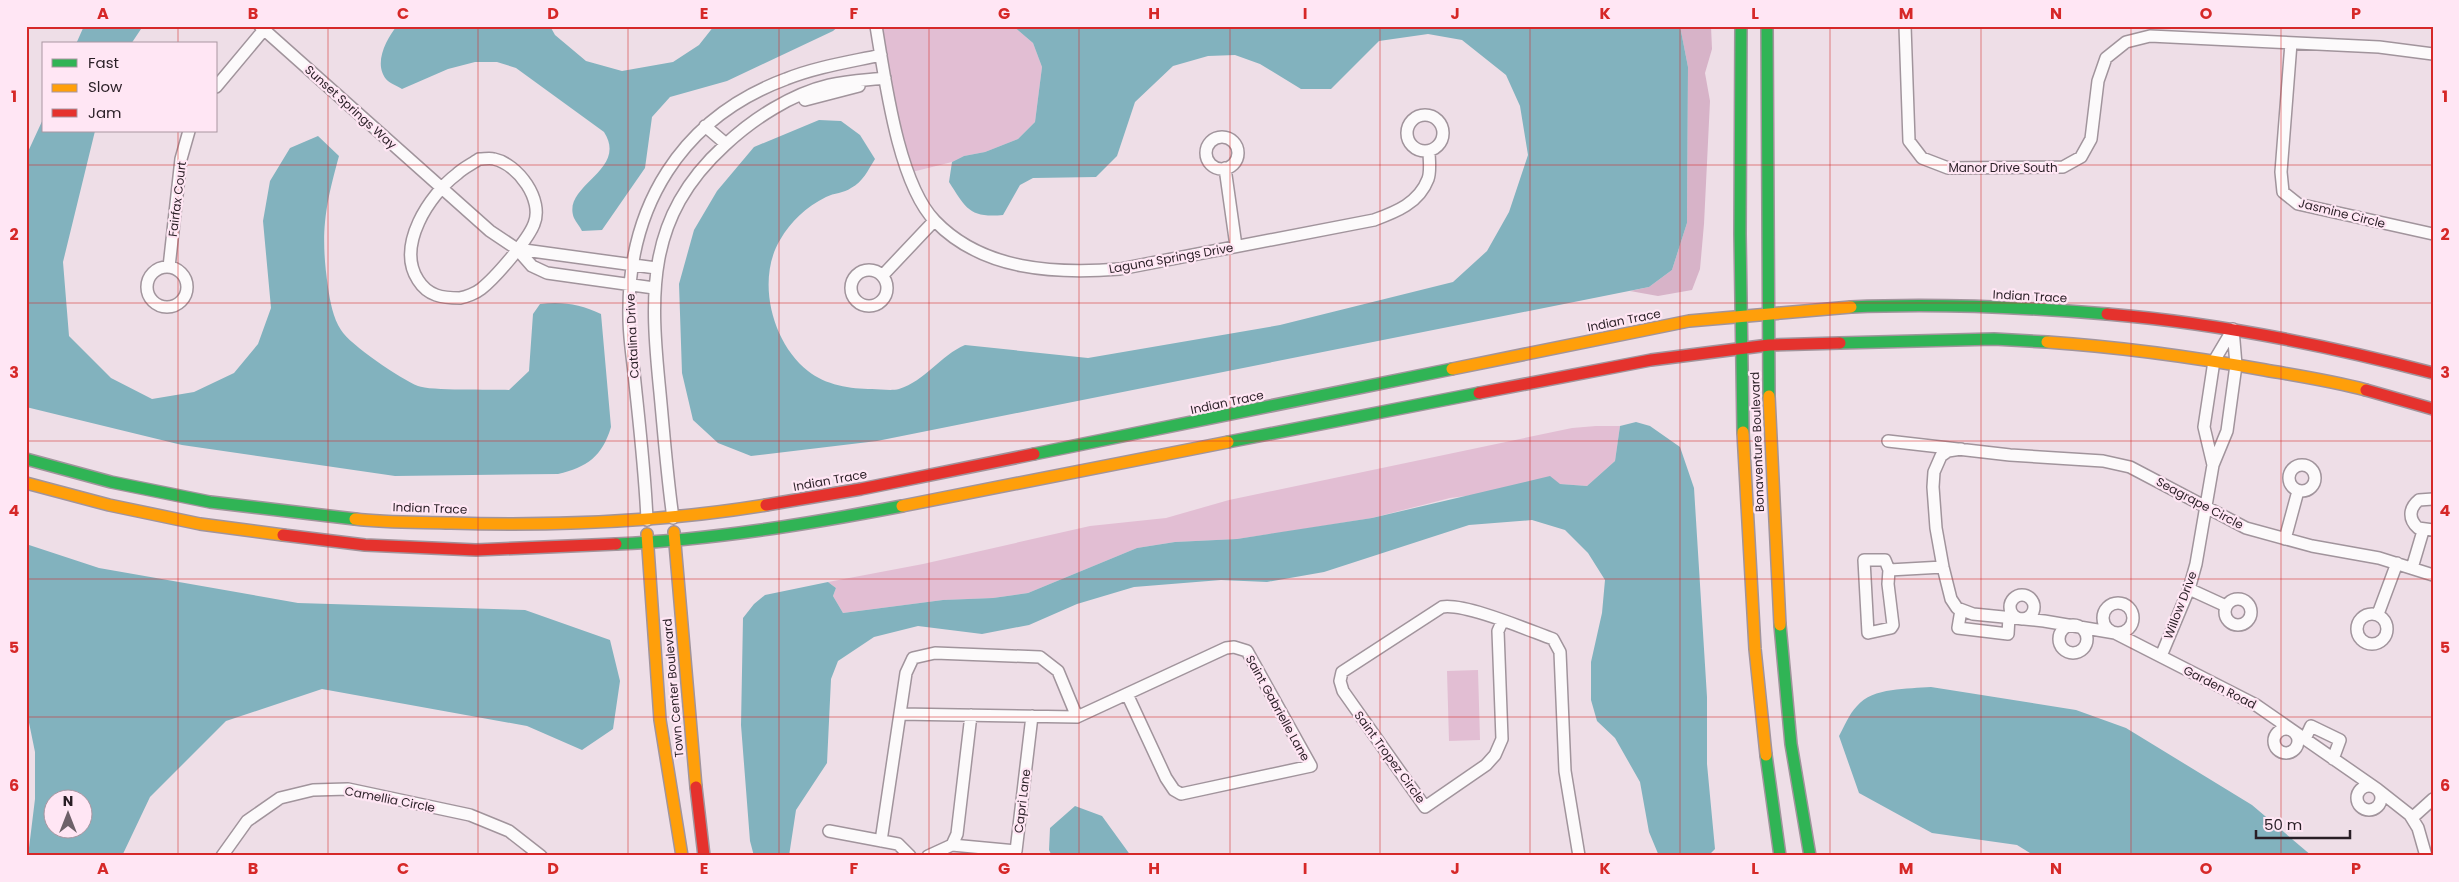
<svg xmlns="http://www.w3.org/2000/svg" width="2459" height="882" font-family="Poppins,sans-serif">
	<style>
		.green { fill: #e2bed3 }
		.forest { fill: #d7b3c8 }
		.water { fill: #82b2be; fill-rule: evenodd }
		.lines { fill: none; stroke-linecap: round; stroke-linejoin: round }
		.street-casing { stroke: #a1949c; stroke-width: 14 }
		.fast-casing { stroke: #a1949c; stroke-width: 14 }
		.slow-casing { stroke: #a1949c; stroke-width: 14 }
		.jam-casing { stroke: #a1949c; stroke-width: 14 }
		.street { stroke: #fcfafb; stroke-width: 11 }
		.fast { stroke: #30b455; stroke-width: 11 }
		.slow { stroke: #ff9f0a; stroke-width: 11 }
		.jam { stroke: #e5322d; stroke-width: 11 }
		.grid { fill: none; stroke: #d62828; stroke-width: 1; stroke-opacity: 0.55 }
		.labels { text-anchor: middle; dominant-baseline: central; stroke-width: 4.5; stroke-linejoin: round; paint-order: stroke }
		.street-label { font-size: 12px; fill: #291e25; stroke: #ffe6f4 }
		.neatline { fill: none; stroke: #d62828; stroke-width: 2 }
		.grid-label { font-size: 16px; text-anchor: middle; font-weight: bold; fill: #d62828 }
	</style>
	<rect width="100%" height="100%" fill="#eedee7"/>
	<!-- green -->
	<path class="green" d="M876,26h137l20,17 9,24 -7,55 -17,17 -33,13 -21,4 -12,6 -44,11z
		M1596,426h24l-5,35 -28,25 -27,-2 -110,14 -78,20 -74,12 -61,9 -62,3 -38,6 -109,45 -35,5 -50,2 -100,13 -10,-17 3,-8 -8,-6 95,-18 167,-38 76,-8 63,-18 343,-72z
		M1478,670l2,70 -31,1 -2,-70z"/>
	<!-- forest -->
	<path class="forest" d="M1680,26h31l1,23 -7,24 5,28 -6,123 -4,45 -8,21 -34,6 -28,-5 19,-4 23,-17 15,-47 1,-156z"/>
	<!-- water -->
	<path class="water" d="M84,26h59l-12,18h-55z
		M397,26h153l5,9 31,26 36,10 51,-9 26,-17 15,-19h125l-6,5 -106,50 -57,16 -18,20 -7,51 -43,62 -20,1c-2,-4 -6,-9 -8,-13 -13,-33 55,-47 30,-86l-88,-64 -19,-6h-22l-27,7 -46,20c-4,-3 -11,-5 -14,-8 -16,-15 -2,-42 9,-55z
		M1013,26h667l8,41 -1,156 -15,47 -23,17 -772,154 -126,15 -33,-13 -25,-23 -11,-47 -3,-89 15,-54 23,-39 37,-44 65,-27 22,1 19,14 15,24c-7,11 -12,23 -24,29 -7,5 -17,5 -25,9 -20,10 -35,24 -46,43 -24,40 -8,103 28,131 17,14 43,18 64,18 8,0 19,2 27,0 26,-8 42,-34 66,-44l123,13 192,-33 173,-43 34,-31 22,-39 19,-57 -8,-49 -14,-31 -44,-35 -34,-6 -49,7 -48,48h-30l-41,-25 -25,-9 -27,1 -35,10 -38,36 -18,54 -21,21 -63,1 -13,7 -17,30c-34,3 -37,-7 -54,-33l3,-20 12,-6 21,-4 33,-13 17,-17 7,-55 -9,-24z
		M44,117v14h51l-32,131 6,74 42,42 41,21 42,-7 40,-19 24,-29 13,-36 -8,-87 7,-40 20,-33 28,-12 21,20c-14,51 -19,77 -11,131 2,14 5,31 13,43 9,15 60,49 77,56 12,5 73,3 91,4l20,-19 4,-57 7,-10c21,-3 41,0 61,10l10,113c-9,30 -24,40 -53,47l-163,2 -213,-31 -156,-38v-251z
		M1636,422l14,4 30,21 14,41 13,209v67l8,85 -7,7h-49l-10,-24 -9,-50 -25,-44 -18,-17 -6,-21v-38l11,-49 3,-33 -17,-27 -23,-23 -33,-10 -63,5 -145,47 -57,10 -46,-2 -87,7 -57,17 -48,21 -47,9 -64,-8 -44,11 -36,24 -7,18 -4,84 -31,47 -7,46h-35l-4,-15 -9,-116 2,-107 11,-14 11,-9 63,-13 8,6 -3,8 10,17 100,-13 50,-2 35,-5 109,-45 38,-6 62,-3 135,-21 178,-42 10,8 27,2 28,-25 5,-35z
		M26,544l73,24 199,35 227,7 85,30 10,41 -7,48 -31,21 -55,-24 -205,-37 -96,32 -76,76 -28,59h-94l7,-57v-47l-9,-44zM52,800h30v30h-30z
		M1931,687l145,23 50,18 126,77 60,51h-277l-18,-11 -85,-12 -73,-40 -20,-57c5,-9 10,-22 18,-30 16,-19 51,-17 74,-19z
		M1075,806l27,10 29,40h-79l-3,-6 1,-22z"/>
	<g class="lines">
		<defs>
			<path id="street" d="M260,26l230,205 27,18
				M876,26c9,53 22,157 59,195 48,50 121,53 185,48l254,-49c22,-8 45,-17 54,-41 3,-8 1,-20 1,-28
				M1905,26l4,115 13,17 26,10 115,-1 18,-10 10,-18 7,-58 8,-23 20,-16 24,-6 229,11 54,7
				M2291,43l-10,129 2,20 15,12 135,30
				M216,87l51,-61
				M805,100l54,-14
				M1407 133a18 18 0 1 1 36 0a18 18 0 1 1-36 0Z
				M705,126l21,18
				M1206 153a16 16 0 1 1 32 0a16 16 0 1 1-32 0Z
				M479,159c5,0 11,-1 15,0 24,5 50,41 40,65 -6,16 -39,54 -53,65 -5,4 -15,8 -21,9 -18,0 -32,-2 -42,-18 -22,-34 11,-85 39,-106 6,-6 15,-10 22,-15z
				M1225,168l11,78
				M147 287a20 20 0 1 1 40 0a20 20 0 1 1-40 0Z
				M169,267l12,-108 8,-28
				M851 288a18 18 0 1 1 36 0a18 18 0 1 1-36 0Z
				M883,275l51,-54
				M654,288l-107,-15 -15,-7 -15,-17 139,19
				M1888,441l122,14 93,6 27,6 116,61 66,18 67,12 54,17
				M1961,449l-13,2 -7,5 -7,16 -1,15 3,41 7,39 8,32 6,9 16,6 71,7 71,12 141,72 121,84 33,26 8,13 8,28
				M2289 478a13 13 0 1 1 26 0a13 13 0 1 1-26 0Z
				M2433,499l-14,1c-10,8 -11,19 -1,28l15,2
				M673,518c-6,-42 -9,-83 -13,-125 -10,-99 -15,-175 65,-248 28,-26 66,-51 104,-60 18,-4 38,-5 56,-7
				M647,520c-2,-49 -8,-98 -13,-147 -2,-18 -5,-37 -5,-56 -2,-110 52,-199 157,-238 30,-12 63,-17 95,-24
				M2285,539l13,-48
				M2412,568l11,-37
				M1889,570l-4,-10h-21l4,73 23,-5 2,-3 -5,-41 1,-14 54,-3
				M2189,589l37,17
				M2010 607a12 12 0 1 1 24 0a12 12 0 1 1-24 0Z
				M2225 612a13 13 0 1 1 26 0a13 13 0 1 1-26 0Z
				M2103 618a15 15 0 1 1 30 0a15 15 0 1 1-30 0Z
				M1961,610l-3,18 50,6 1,-17
				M2357 629a15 15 0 1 1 30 0a15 15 0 1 1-30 0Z
				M2378,614l19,-51
				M1502,622l-4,9 4,108 -7,16 -9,10 -61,42 -82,-116 -3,-10 2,-9 100,-65c23,-4 86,23 111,32l7,13 5,119 14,85
				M2059 639a14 14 0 1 1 28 0a14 14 0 1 1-28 0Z
				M2161,656l28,-67 7,-25 17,-99 14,-34 9,-66 -3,-36 -19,32 -10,66 9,38
				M900,714l177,3 149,-69 8,-1 13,4 64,115 -130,28 -7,-4 -8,-12 -39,-84
				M2274 741a12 12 0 1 1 24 0a12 12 0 1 1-24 0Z
				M2305,739l6,-13 29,14 -7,19
				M2357 798a12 12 0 1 1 24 0a12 12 0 1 1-24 0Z
				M2412,818l21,-19
				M829,831l69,13 12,12
				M881,841l25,-168 7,-15 22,-5 105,4 18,14 19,46
				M952,845l64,6 16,-135
				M222,856l25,-35 33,-23 33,-8 35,-1 122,26 39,16 32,25
				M928,856l24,-11 5,-11 14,-119"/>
			<path id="fast" d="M1741,26l-1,208 3,198
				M1767,26l2,370
				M1851,307c85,-4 171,0 256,7
				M1840,343l154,-4 53,3
				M1228,442l251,-49
				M1034,454l418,-85
				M26,459l85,23 99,20 145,17
				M616,544c96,-4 192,-20 286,-38
				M1780,625l11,119 19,112
				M1766,755l14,101"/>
			<path id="slow" d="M2047,342c73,5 146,15 218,28 34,6 68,11 101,20
				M1452,369l237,-48 162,-14
				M1769,396l11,229
				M1743,432l12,217 11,106
				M26,483l83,22 91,19 83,11
				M902,506l326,-64
				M355,519c32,4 64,3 96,4 105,3 211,-1 315,-18
				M674,532l22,255
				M647,534l13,186 22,136"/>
			<path id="jam" d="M2107,314c110,9 219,31 326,59
				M2366,390l67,19
				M1479,393l172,-33 118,-15 71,-2
				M766,505l95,-16 173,-35
				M283,535l82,10 111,5 140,-6
				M696,787l8,69"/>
		</defs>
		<!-- street casing -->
		<use href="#street" class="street-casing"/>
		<!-- fast casing -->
		<use href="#fast" class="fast-casing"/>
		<!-- slow casing -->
		<use href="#slow" class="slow-casing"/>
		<!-- jam casing -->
		<use href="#jam" class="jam-casing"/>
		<!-- street -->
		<use href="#street" class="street"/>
		<!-- fast -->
		<use href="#fast" class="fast"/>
		<!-- slow -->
		<use href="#slow" class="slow"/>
		<!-- jam -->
		<use href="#jam" class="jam"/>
	</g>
	<!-- grid -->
	<path class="grid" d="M178,26v18M328,26v830M478,26v830M628,26v830M779,26v830M929,26v830M1079,26v830M1230,26v830M1380,26v830M1530,26v830M1680,26v830M1830,26v830M1981,26v830M2131,26v830M2281,26v830M178,131v725M26,165h2407M26,303h2407M26,441h2407M26,579h2407M26,717h2407"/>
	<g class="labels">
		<!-- street labels -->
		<g class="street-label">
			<text transform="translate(351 107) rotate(42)">Sunset Springs Way</text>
			<text x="2003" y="167">Manor Drive South</text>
			<text transform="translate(177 199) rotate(-83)">Fairfax Court</text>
			<text transform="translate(2342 213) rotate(14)">Jasmine Circle</text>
			<text transform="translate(1171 258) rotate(-10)">Laguna Springs Drive</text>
			<text transform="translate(2030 296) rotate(3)">Indian Trace</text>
			<text transform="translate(1624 320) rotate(-11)">Indian Trace</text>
			<text transform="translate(632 336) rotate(-93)">Catalina Drive</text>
			<text transform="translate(1227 402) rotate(-12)">Indian Trace</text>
			<text transform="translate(1757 442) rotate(-92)">Bonaventure Boulevard</text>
			<text transform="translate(830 480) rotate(-10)">Indian Trace</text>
			<text transform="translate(2200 503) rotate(28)">Seagrape Circle</text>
			<text transform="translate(430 508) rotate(2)">Indian Trace</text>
			<text transform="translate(2180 605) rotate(-69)">Willow Drive</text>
			<text transform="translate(2220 687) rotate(27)">Garden Road</text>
			<text transform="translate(673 688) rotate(-95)">Town Center Boulevard</text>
			<text transform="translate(1278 708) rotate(61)">Saint Gabrielle Lane</text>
			<text transform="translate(1390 757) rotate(54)">Saint Tropez Circle</text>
			<text transform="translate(390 799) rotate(11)">Camellia Circle</text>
			<text transform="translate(1022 801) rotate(-83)">Capri Lane</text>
		</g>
	</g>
	<!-- border -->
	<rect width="2459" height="882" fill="none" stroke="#ffe6f4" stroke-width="55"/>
	<!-- legend -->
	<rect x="42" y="42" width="175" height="90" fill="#ffe6f4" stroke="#a996a1"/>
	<rect x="52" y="59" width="25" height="8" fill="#30b455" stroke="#a996a1"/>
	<text x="88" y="68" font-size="15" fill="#291e25">Fast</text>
	<rect x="52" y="84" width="25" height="8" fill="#ff9f0a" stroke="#a996a1"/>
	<text x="88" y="92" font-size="15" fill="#291e25">Slow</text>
	<rect x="52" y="109" width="25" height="8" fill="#e5322d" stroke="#a996a1"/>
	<text x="88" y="118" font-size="15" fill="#291e25">Jam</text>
	<!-- north arrow -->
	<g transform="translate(68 814)"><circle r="24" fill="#ffe6f4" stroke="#a996a1"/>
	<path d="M0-4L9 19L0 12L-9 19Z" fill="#6e6169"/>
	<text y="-8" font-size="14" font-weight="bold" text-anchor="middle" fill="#291e25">N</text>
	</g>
	<!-- scale -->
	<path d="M2256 830v8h94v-8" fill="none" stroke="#291e25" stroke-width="2.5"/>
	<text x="2264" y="830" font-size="15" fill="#291e25" stroke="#ffe6f4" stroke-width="4" paint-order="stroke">50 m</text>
	<rect x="28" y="28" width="2404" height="826" class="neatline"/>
	<g class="grid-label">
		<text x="103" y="19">A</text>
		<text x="253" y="19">B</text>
		<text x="403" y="19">C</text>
		<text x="553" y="19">D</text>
		<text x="704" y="19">E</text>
		<text x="854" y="19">F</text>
		<text x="1004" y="19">G</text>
		<text x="1154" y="19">H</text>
		<text x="1305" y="19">I</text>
		<text x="1455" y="19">J</text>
		<text x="1605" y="19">K</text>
		<text x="1755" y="19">L</text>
		<text x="1906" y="19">M</text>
		<text x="2056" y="19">N</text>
		<text x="2206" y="19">O</text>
		<text x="2356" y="19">P</text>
		<text x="14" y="102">1</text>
		<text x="2445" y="102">1</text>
		<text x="14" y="240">2</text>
		<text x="2445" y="240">2</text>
		<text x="14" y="378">3</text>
		<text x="2445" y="378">3</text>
		<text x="14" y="516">4</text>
		<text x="2445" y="516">4</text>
		<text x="14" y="653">5</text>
		<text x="2445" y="653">5</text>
		<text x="14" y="791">6</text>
		<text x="2445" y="791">6</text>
		<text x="103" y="874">A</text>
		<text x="253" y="874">B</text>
		<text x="403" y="874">C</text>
		<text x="553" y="874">D</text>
		<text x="704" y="874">E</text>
		<text x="854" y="874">F</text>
		<text x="1004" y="874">G</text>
		<text x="1154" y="874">H</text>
		<text x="1305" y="874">I</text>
		<text x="1455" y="874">J</text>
		<text x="1605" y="874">K</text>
		<text x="1755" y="874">L</text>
		<text x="1906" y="874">M</text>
		<text x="2056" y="874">N</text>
		<text x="2206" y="874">O</text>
		<text x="2356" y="874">P</text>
	</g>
</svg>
